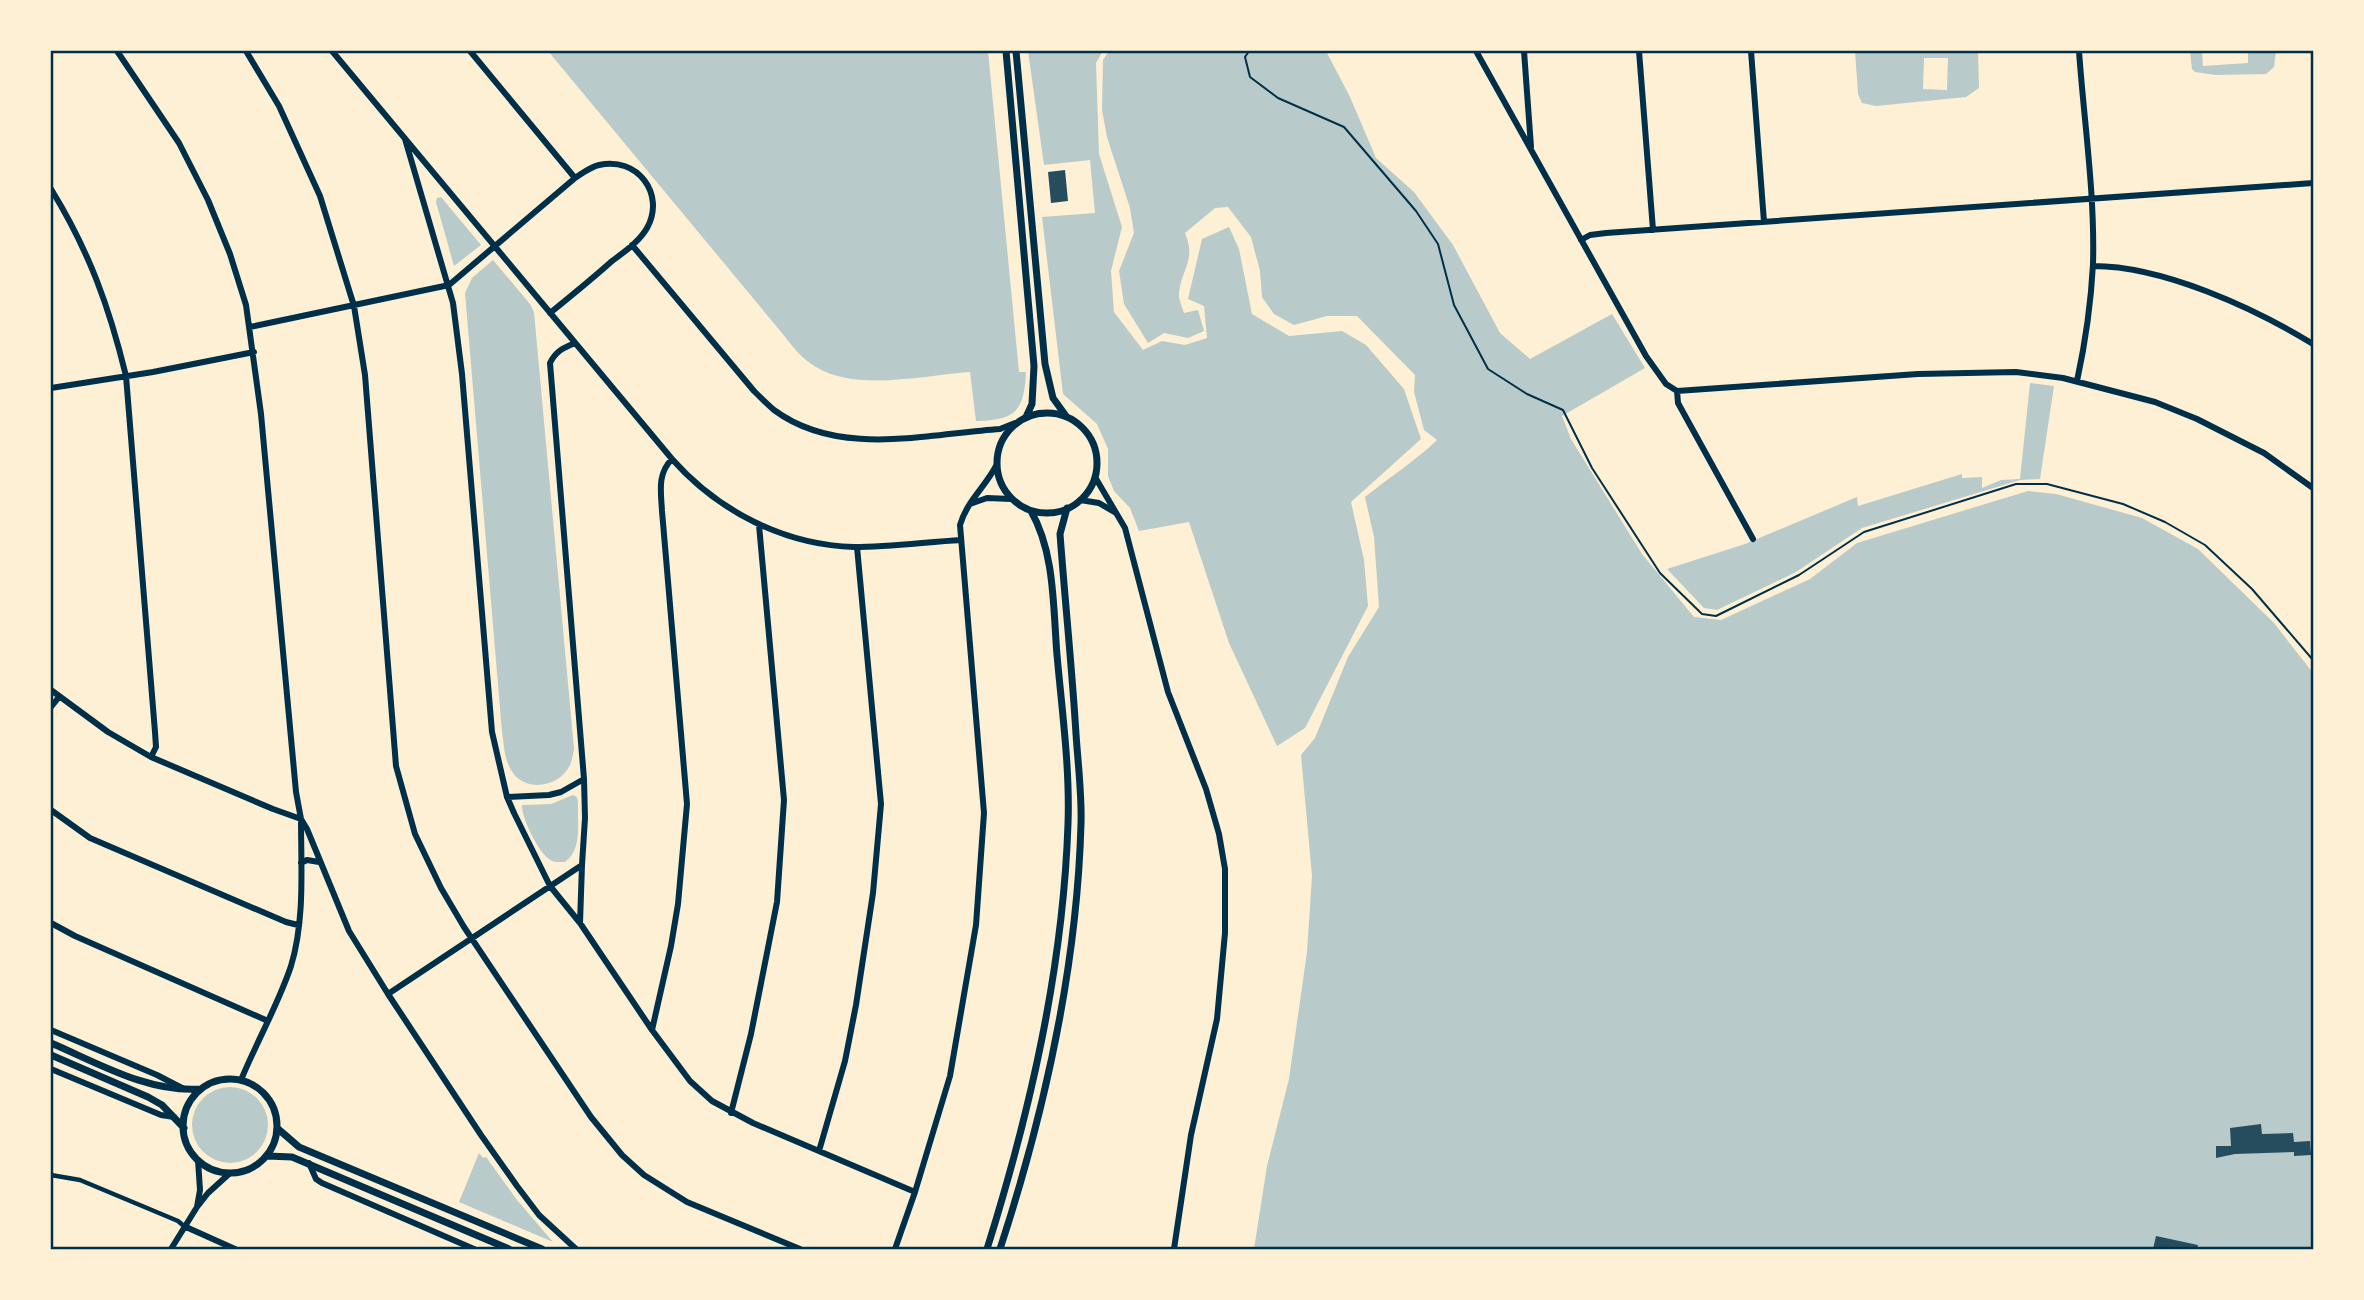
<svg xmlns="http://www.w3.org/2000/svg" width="2364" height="1300" font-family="'DejaVu Sans',sans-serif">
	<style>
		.green { fill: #b9caca; fill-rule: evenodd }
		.building { fill: #264d5e }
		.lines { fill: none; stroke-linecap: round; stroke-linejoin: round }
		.path { stroke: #003049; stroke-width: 2 }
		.pedestrian { stroke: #003049; stroke-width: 4.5 }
		.minor { stroke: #003049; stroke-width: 6 }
		.tertiary { stroke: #003049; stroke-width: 7 }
		.neatline { fill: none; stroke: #003049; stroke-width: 2.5 }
	</style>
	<rect width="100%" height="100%" fill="#fdf0d5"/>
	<!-- green -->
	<path class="green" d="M548,51h440l31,321h7c-2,39 -10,48 -50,49l-6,-49c-45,3 -113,20 -154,-5 -14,-8 -24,-21 -34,-34z
		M1028,51h75l-7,12 3,91 23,73 -11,44 3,41 29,38 19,-9 23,4 22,-7 -3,-32 -16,-7 14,-60 27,-12 10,22 13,65 37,22 53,-5 24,14 38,44 17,50 -70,63 13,58 4,46 -63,122 -28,18 -48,-103 -40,-121 -50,9 -9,-23 -16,-17 -6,-15v-27l-11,-25 -34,-30 -21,-177 53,-4 -5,-53 -46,5z
		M1109,51h217l24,46 26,61 38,34 39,53 47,88 30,26 82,-45 33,54 -83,48 9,23 71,115 52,63 27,3 89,-41 47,-36 171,-52 28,3 86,24 56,31 76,74 39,50v576h-1059l13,-83 22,-87 18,-127 5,-76 -11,-121 14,-17 33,-81 31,-50 -5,-70 -9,-40c25,-20 50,-36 72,-57l-13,-10 -10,-38 1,-17 -58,-59h-30l-33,9 -20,-11 -12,-17 -2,-26 -9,-34 -23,-30 -13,1 -30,25c11,27 -2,33 -6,59 -1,6 3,15 5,21l14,-3 6,21 -16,7 -24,-5 -16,10 -24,-39 -5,-33 15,-38 -4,-25 -23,-71 -5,-27 1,-50z
		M1855,51h123l1,37 -13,9 -90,9 -14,-3 -4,-9zM1924,58h24l-1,32 -24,-1z
		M2190,51h12l1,15 45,-3v-12h28l-2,16 -8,7 -51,1 -20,-3 -3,-3z
		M441,197l40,48 -27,21 -18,-64 1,-4z
		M493,260l37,44 4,8 40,437c-1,5 -2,12 -4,16 -11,23 -46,28 -59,5 -7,-12 -7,-26 -9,-38l-37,-439 7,-15z
		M2030,383l24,3 -14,93 -20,1 -158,48 -66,44 -79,38 -13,-2 -37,-39 78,-25 112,-47 1,9 104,-32v4l20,-1v11l19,-8 19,-1z
		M573,795l4,2 1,5c-1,20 5,47 -13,60 -6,0 -11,1 -16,-3 -10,-6 -28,-42 -27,-54l29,-1z
		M192 1125a38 38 0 1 1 76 0a38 38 0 1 1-76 0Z
		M479,1153l4,5 3,-1 31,43 36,42 -94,-40z"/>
	<!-- building -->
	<path class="building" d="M1065,170l3,31 -17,2 -3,-31z
		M2261,1124l1,10 31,-1 1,9 16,-1 1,14 -17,1v-4l-59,2 -19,4v-12h15l-1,-18z
		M2156,1236l42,9 -1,4h-44z"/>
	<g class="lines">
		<!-- path -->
		<path class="path" d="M1249,51l-4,6 5,20 28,21 66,29 72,84 22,33 16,61 34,64 39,25 36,16 29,58 68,105 42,41 14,2 83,-41 65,-43 152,-48h31l76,20 42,18 40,23 47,44 61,71"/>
		<!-- pedestrian -->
		<path class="pedestrian" d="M51,1175l29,5 98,41 7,6"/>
		<!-- minor -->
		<path class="minor" d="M117,51l62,92 29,57 22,54 16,51 15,109 35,378 5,27 6,10 42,102 39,63 93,141 36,51 22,29 37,34
			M246,51l33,55 41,90 34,110 11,69 31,391 19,68 26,54 23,39 127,190 31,38 22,20 43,27 113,47
			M332,51l340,408c46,52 112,86 182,88 36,0 72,-5 107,-7
			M470,51l105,127
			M1476,51l170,305 20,28 11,7
			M1524,51l7,96
			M1639,51l14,179
			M1751,51l13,171
			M405,139l48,164 9,71 30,358 15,65 7,16 36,73 30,37 72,107 38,51 22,20 41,22 162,69
			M51,189c38,62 58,117 75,187l29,356 1,15 -5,10
			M1581,240l9,-5 16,-2 707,-50
			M632,245l122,146c6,6 13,13 20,19 65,48 152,24 226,19l15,-6
			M2093,266c70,0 161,42 220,78
			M250,327l199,-42 126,-107c8,-5 15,-11 24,-13 38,-9 67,29 48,63 -8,14 -23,24 -35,33 -20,18 -41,35 -62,52
			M2077,381c8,-37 14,-78 16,-117 2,-71 -9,-142 -14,-213
			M51,388l102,-16 101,-20
			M1677,391l241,-17 98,-2 47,6 92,24 42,17 67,34 49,35
			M1677,391l1,12 75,136
			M1095,477l30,51 43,164 38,97 13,45 6,35v64l-8,86 -26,116 -17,114
			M1080,500l19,3 17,10
			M970,504l17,-6 24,1
			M51,690l57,42 43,25 122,52 28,10
			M51,707l8,-10
			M507,797l42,-2 12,-3 23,-13
			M51,810l39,28 196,84 12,3
			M301,863l6,-3 12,2
			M51,923l24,13 193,85
			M580,923l2,-58
			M388,994l194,-129 3,-47 -1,-39 -34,-416c6,-12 13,-15 25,-20
			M51,1030l106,45 27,14
			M652,1030l19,-84 7,-42 9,-100 -25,-293c-1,-19 -5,-37 10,-52
			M51,1069l110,46 13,2
			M241,1080c16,-39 37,-75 50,-114 14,-46 10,-98 10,-146
			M731,1113l20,-79 26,-132 7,-102 -25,-275
			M819,1151l26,-90 11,-56 17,-112 8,-89 -24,-257
			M198,1160l2,30 -3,17 11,-14 21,-19
			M309,1163l7,16 6,4 152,66
			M186,1227l49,22
			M171,1249l26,-42
			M895,1249l20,-57 35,-116 26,-151 8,-112 -24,-288c7,-24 25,-38 36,-59"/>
		<!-- tertiary -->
		<path class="tertiary" d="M1006,51l28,315 -2,38 -6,13
			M1016,51l29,313 8,34 13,18
			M997 463a50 50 0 1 1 100 0a50 50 0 1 1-100 0Z
			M51,1043c47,20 97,50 150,46
			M51,1055l97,42 14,8 22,23
			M183 1126a47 47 0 1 1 94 0a47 47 0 1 1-94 0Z
			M277,1128l22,19 243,102
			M267,1156l25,1 217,92
			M987,1249c43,-137 76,-280 81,-425 2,-56 -6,-113 -11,-169 -4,-48 -2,-102 -26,-144
			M1000,1249c44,-135 77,-282 81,-425 1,-29 -3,-60 -5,-90 -4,-66 -11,-133 -16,-200l7,-26"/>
	</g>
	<!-- border -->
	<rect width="2364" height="1300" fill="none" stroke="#fdf0d5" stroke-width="105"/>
	<rect x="52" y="52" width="2260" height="1196" class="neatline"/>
</svg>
